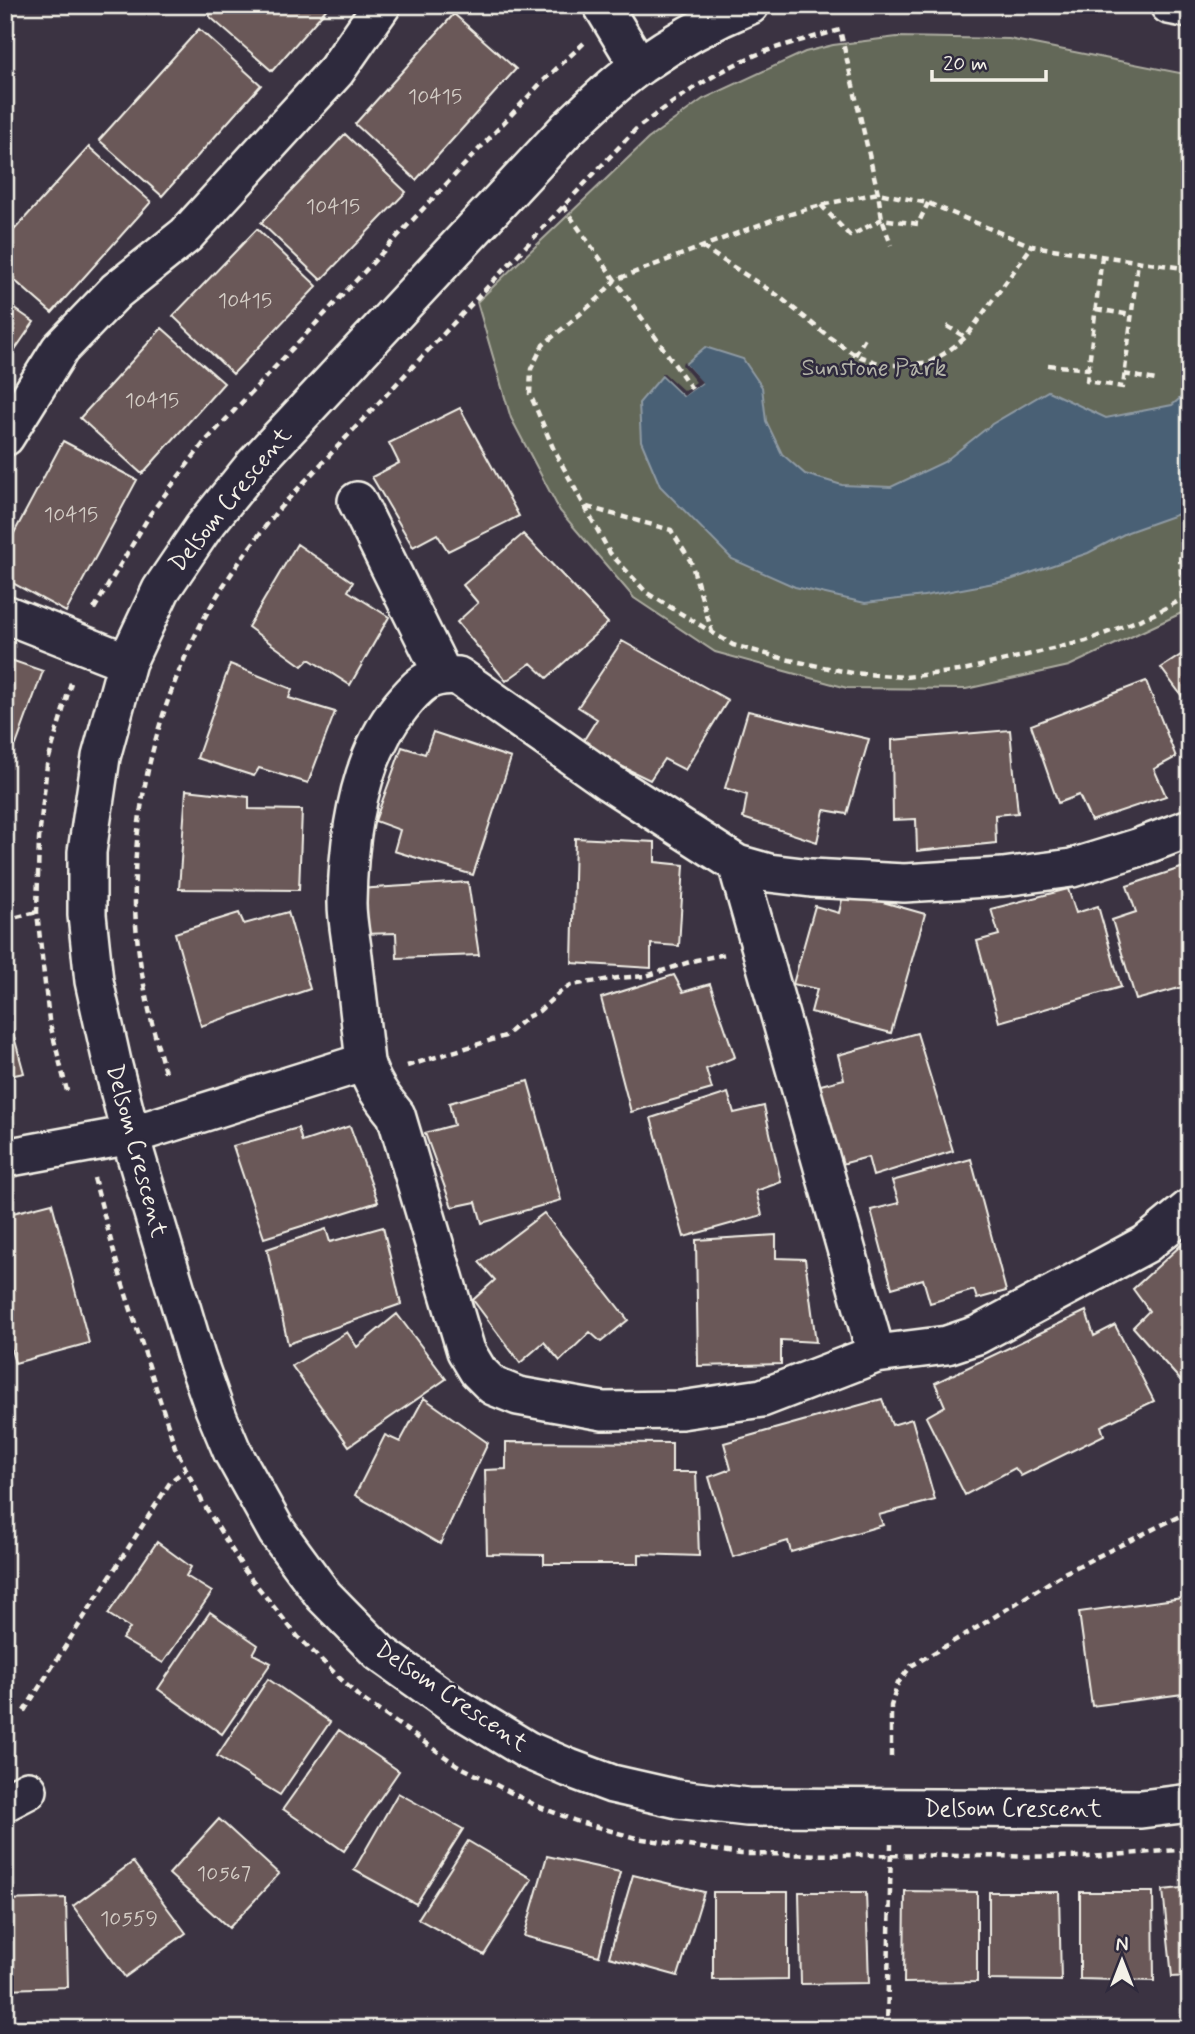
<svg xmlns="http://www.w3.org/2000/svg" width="1195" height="2034" font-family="Mynerve,sans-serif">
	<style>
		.green { fill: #646759; stroke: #acaca0; stroke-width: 2 }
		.water { fill: #4a6075; stroke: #8e9aa3; stroke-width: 2 }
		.pier { fill: #3b3342 }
		.building { fill: #6a5858; stroke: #f4f1e8; stroke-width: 2 }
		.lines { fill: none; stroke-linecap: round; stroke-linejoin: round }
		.minor-casing { stroke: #f4f1e8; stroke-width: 42 }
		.path { stroke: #f4f1e8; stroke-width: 4.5; stroke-dasharray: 7 5; stroke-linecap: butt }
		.minor { stroke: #2f2a3d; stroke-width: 37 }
		.labels { text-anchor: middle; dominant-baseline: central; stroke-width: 5; stroke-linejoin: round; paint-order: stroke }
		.number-label { font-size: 21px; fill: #d2cbc4 }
		.park-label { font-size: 24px; fill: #b3b3a8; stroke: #2f2a3d }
		.street-label { font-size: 24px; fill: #f4f1e8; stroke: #2f2a3d }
	</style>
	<rect width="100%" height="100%" fill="#3b3342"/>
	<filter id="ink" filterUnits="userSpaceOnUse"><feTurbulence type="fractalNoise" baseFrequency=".0143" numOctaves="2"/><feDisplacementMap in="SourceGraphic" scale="14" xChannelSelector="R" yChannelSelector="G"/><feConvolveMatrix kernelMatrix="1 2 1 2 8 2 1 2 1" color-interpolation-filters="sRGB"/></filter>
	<g filter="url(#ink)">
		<!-- green -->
		<path class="green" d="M897,37l112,2 181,36v534l-121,57 -103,23 -119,-1 -132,-36 -81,-54 -74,-87 -49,-93 -34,-116 171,-163 55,-40 102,-47 28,-7z"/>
		<!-- water -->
		<path class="water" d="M705,347l38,12 19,28 4,34 16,33 23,20 37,11 49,2 53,-25 48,-38 56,-33 58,27 66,-13 18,-15v120l-62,22 -40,21 -78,27 -86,16 -59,7 -70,-16 -63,-28 -72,-73 -19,-45 -2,-38 23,-27 21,20 18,-13 -16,-19z"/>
		<!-- pier -->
		<path class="pier" d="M683,361l19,21 -18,14 -24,-23h4l20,18 12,-9 -14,-17z"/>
		<!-- building -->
		<path class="building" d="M218,5h112l-58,66 -63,-55z
			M454,14l62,55 -100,111 -61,-56z
			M199,29l62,56 -99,111 -63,-56z
			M345,134l61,58 -85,88 -60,-57z
			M89,147l62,55 -99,111 -47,-41v-32z
			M257,229l60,57 -84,88 -60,-58z
			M5,302l29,20 -29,42z
			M162,328l62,55 -82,91 -62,-56z
			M460,408l59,108 -71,35 -11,-17 -24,13 -41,-70 27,-14 -10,-20z
			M63,441l74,39 -71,132 -61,-33v-29z
			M523,534l85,89 -61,55 -16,-15 -25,18 -49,-59 21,-19 -15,-18z
			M297,544l56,38 -5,9 41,26 -39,68 -41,-26 -7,7 -54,-39z
			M622,641l106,59 -43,70 -21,-11 -14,21 -70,-34 17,-27 -19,-12z
			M1190,649v58l-29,-39z
			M5,658l38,13 -27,74 -11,-4z
			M230,664l62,25 -3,9 46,14 -27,71 -49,-15 -5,8 -57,-18z
			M1146,681l30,76 -22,12 12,27 -75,25 -12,-26 -21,8 -27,-78z
			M748,711l121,28 -22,75 -23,-4 -7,32 -74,-24 4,-23 -22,-7z
			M1010,730l8,83 -23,2 1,28 -79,8 -1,-32 -23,1 -1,-80z
			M433,732l78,26 -38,117 -79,-24 6,-21 -25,-9 27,-74 23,7z
			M186,790l63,7v12l53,1 -3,80 -120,-1z
			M575,838l80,4v20l29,3 -5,81 -28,-2v24l-79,-5z
			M1190,865v120l-54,15 -24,-80 24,-8 -9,-26z
			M468,882l11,73 -82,3 -1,-25 -34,1 -4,-45z
			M1068,889l8,24 22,-7 23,81 -122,35 -22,-81 22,-6 -8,-26z
			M844,891l81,23 -34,119 -80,-21 6,-23 -24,-5 22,-78 24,7z
			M288,912l22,77 -109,37 -26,-93 64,-20 5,11z
			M674,975l9,17 27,-8 25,73 -29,12 6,20 -81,23 -30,-114z
			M5,1004l19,69 -19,4z
			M917,1033l36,118 -80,25 -5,-19 -30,8 -21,-79 27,-7 -6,-24z
			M528,1081l33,119 -79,23 -6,-21 -24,5 -27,-74 29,-8 -5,-22z
			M728,1093l6,20 30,-7 17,76 -25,9 6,24 -78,22 -33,-119z
			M350,1126l28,76 -114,36 -31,-92 65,-18 4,14z
			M971,1159l35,132 -29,8 -3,-9 -44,13 -7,-24 -31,9 -21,-78 28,-7 -7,-22z
			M52,1203l37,140 -74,20 -10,-35v-113z
			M544,1213l84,107 -27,22 -11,-10 -30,29 -16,-19 -24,21 -47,-63 22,-20 -16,-18z
			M383,1227l18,77 -113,40 -21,-95 59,-20 4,13z
			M776,1235v23l29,1 11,83 -35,-2v24l-83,2 -2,-126z
			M1190,1237v154l-57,-64 16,-16 -16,-22z
			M1086,1311l8,25 21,-11 39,76 -53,25 3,9 -83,41 -6,-8 -50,27 -39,-78 19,-11 -10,-23z
			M397,1314l49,65 -97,67 -57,-80 55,-34 10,15z
			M424,1398l64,45 -48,101 -85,-49 30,-60 15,7z
			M882,1399l10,26 20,-6 23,81 -56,15 4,10 -92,27 -3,-11 -55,16 -24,-80 22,-8 -7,-26z
			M506,1442l166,1v29h24l3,84 -60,-2v10h-95v-9l-57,-1 -2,-84 21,-1z
			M157,1542l34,25 -5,9 26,16 -49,71 -41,-24 8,-11 -22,-14z
			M1190,1597v96l-98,13 -13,-94z
			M210,1612l48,33 -5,9 18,9 -49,71 -64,-45z
			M268,1679l62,43 -50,73 -63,-39z
			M339,1730l60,41 -55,80 -61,-42z
			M398,1793l65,36 -47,75 -62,-34z
			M219,1819l60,55 -50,54 -60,-54z
			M468,1841l64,38 -48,76 -66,-36z
			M547,1856l73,16 -21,84 -75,-20z
			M133,1862l53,71 -61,44 -52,-71z
			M633,1875l71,17 -26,84 -69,-19z
			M1190,1887v89l-18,1 -9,-87z
			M905,1891l72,1v90l-73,1z
			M713,1892h75v87l-75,1z
			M799,1892h67l3,91 -68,1z
			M989,1892h70l2,89 -72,-1z
			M1080,1892h73l1,89 -74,-2z
			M66,1898l2,89 -63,2v-89z"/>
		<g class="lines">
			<defs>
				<path id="minor" d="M602,5l37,61
					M750,5c-39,16 -75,36 -109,60 -27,18 -50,42 -74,64l-312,335 -52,64 -42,62 -34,72 -26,95 -14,95v63l7,66 18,81 24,94 60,201 18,51 18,43 45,81 47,64 56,57 76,54 71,43 42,18 43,16 66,15 69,8 394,2 49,-6
					M1169,5l21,4
					M5,437l55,-88 56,-58 70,-56 150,-164 46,-66
					M357,501l86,174
					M5,614l122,48
					M1190,828l-53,20 -65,20 -69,9 -99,6 -93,-5 -42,-5 -32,-9 -128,-82 -151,-106c-29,-3 -40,9 -57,30 -43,52 -53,132 -54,197 0,17 4,36 6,53 4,35 8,70 12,106 6,21 17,36 31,53l70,236 12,20 15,15 25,10 85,15 78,-1 81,-12 114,-44 71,-9 30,-10 169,-91 44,-36
					M737,864l139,490
					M5,1158l126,-23 234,-73
					M5,1802l23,-12"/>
			</defs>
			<!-- minor casing -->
			<use href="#minor" class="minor-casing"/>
			<!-- path -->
			<path class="path" d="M821,205l29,31 32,-17 36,5 10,-21
				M563,206l52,74 162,-62 44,-13 57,-12 50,10 104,43 158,23
				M702,247l75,48 52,42 26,18 29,10h22l24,-3 17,-10 19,-15 66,-91
				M1102,256l-15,125 36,6 15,-126
				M1096,309l35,6
				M947,326l18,11
				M855,355l12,-20
				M1048,365l41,4
				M1124,374l32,6
				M692,389l-77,-109 -17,19 -55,46 -12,24 -1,25 24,56 56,103 37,40 86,52 52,14 67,14 53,4 54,-6 127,-30 68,-27 36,-19
				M587,507l84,23 20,32 21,70
				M1182,599l-2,-44 10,-19
				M94,609l57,-96 52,-69 337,-360 44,-41
				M5,920l32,-8
				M407,1066l98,-30 22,-19 12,-6 21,-19 11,-7 47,-7 28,-2 50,-16 30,-6
				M165,1072c-14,-48 -25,-97 -29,-147 -7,-103 17,-207 64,-299 21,-41 49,-78 77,-115l359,-382c42,-31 86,-63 136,-80 22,-7 46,-13 68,-19l38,163 4,26 9,26
				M67,1091l-18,-71 -12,-108 2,-73 8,-74 25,-86
				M94,1178l28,104 53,165 28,56 42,68 53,66 61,60 98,68 80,41 39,15 60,17 105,16 348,3 101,-8
				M24,1711l147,-230 15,-12
				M891,1757v-51l7,-23 13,-17 67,-39 88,-55 124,-61
				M887,2029l4,-185"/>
			<!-- minor -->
			<use href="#minor" class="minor"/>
		</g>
	</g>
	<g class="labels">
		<!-- number labels -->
		<g class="number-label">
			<text x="435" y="97">10415</text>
			<text x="333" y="207">10415</text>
			<text x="245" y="301">10415</text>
			<text x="152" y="401">10415</text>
			<text x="71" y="515">10415</text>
			<text x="224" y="1874">10567</text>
			<text x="129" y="1919">10559</text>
		</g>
		<!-- park labels -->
		<g class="park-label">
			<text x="874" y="368">Sunstone Park</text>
		</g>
		<!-- street labels -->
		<g class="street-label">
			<text transform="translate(231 500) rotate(-51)">Delsom Crescent</text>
			<text transform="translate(136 1151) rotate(75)">Delsom Crescent</text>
			<text transform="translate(451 1697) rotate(34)">Delsom Crescent</text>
			<text x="1013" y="1809">Delsom Crescent</text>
		</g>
	</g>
	<!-- margin -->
	<rect width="1195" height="2034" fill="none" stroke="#2f2a3d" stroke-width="28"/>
	<rect x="14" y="14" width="1167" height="2006" fill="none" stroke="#f4f1e8" stroke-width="2.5" filter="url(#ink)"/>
	<!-- north arrow -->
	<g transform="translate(1122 1961)" stroke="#2f2a3d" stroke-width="5" paint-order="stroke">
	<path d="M0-5L12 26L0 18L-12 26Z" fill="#f4f1e8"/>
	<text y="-10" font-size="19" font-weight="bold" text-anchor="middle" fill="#f4f1e8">N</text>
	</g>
	<!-- scale -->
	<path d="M932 70v10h114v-10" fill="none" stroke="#f4f1e8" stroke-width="3.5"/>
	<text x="943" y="70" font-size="21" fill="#f4f1e8" stroke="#2f2a3d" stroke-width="5" paint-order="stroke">20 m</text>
</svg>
